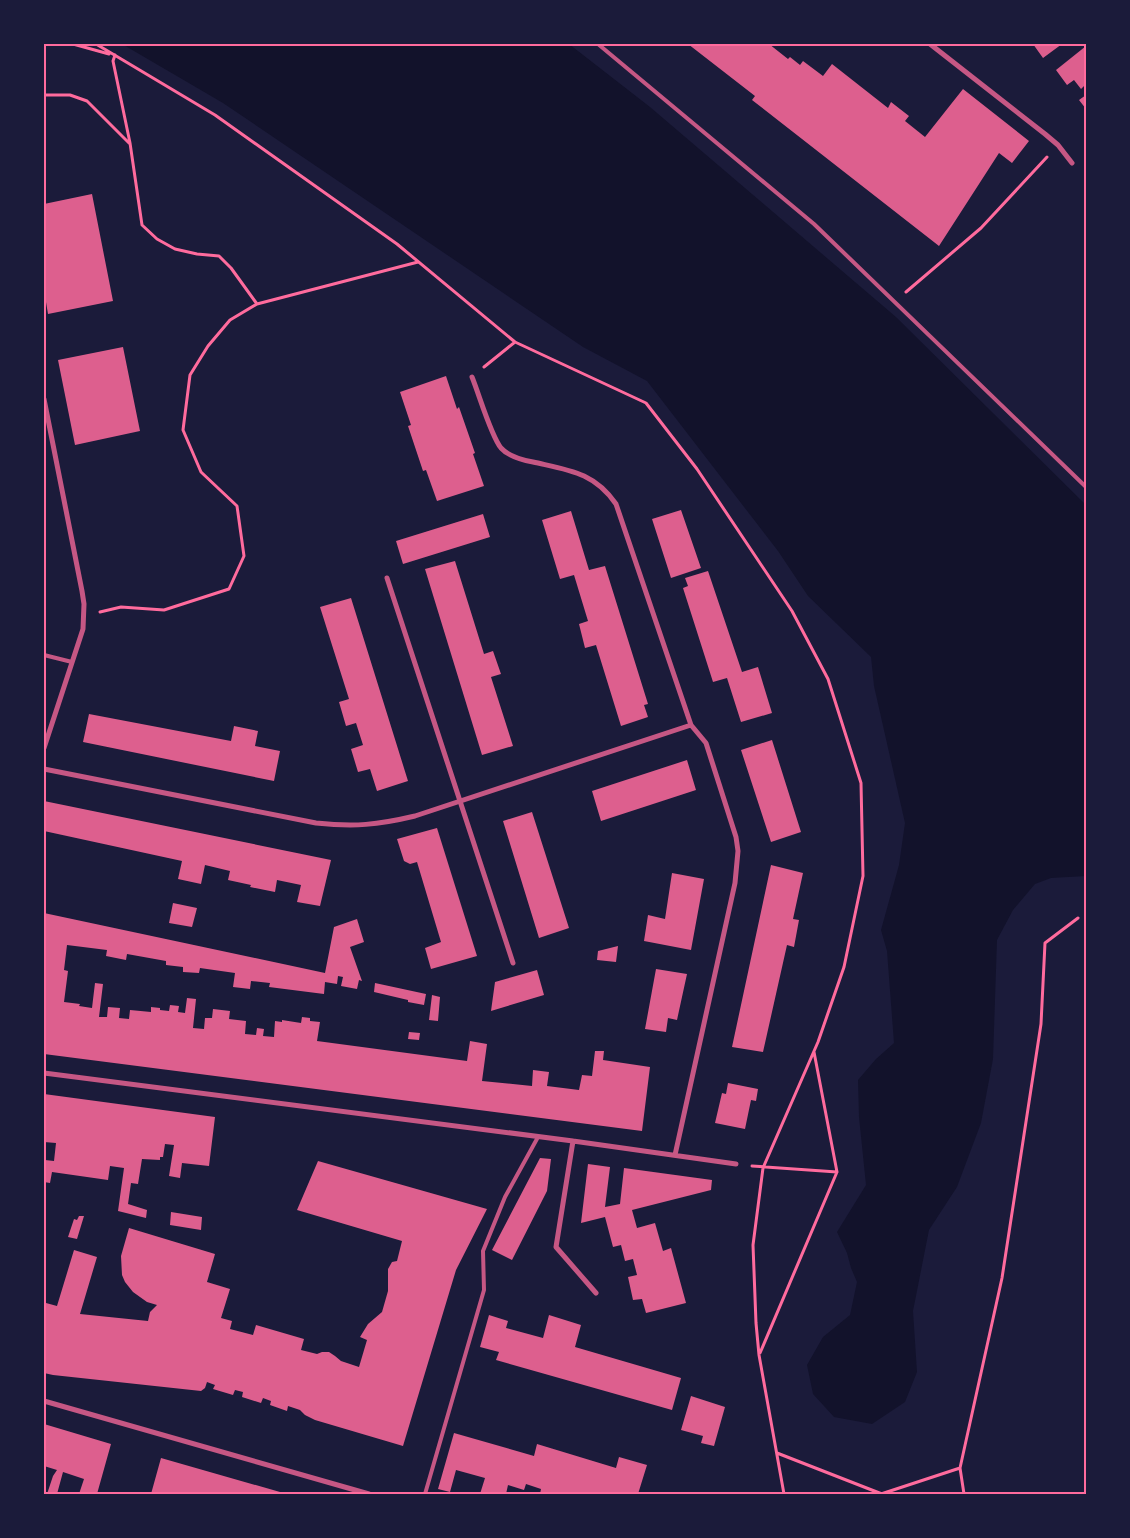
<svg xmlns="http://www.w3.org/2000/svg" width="1130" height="1538" font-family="Rubik,sans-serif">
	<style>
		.water { fill: #12122b }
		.building { fill: #dd5f8e }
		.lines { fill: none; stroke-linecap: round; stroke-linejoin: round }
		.path { stroke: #ff6b9d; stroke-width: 3 }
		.service { stroke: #c65784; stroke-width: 4 }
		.minor { stroke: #c65784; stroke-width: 5 }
		.neatline { fill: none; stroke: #ff6b9d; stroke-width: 2 }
	</style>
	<rect width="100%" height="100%" fill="#1b1b3a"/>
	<!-- water -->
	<path class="water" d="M122,44h447l81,63 246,210 190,188v371l-35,2 -16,6 -22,26 -16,30 -4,119 -12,64 -24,64 -28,43 -16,81 4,61 -12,30 -33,22 -38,-7 -21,-23 -6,-29 16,-28 27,-22 7,-33 -6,-14 -4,-15 -10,-21 29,-47 -7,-68 -1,-37 18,-21 18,-16 -7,-92 -6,-21 18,-65 6,-42 -31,-137 -3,-29 -63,-61 -30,-45 -131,-170 -64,-34 -360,-244z"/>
	<!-- building -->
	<path class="building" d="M688,44h81l19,15 2,-2 10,8 3,-4 20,15 9,-12 56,44 3,-6 18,14 -4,5 20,16 38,-48 66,52 -17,22 -13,-10 -60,93 -187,-146 3,-4z
		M1033,44h29l-19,14z
		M1086,46v38l-5,5 -7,-9 -7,5 -11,-15z
		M1086,95v14l-7,-9z
		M92,194l21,107 -65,13 -4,-24v-86z
		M123,347l17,84 -65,14 -17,-85z
		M446,376l11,33 2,-2 16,46 -2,1 11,32 -47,15 -11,-31 -3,1 -15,-45 3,-1 -11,-33z
		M681,510l20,58 -30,10 -19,-59z
		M571,511l18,59 16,-4 43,138 -4,1 4,12 -27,9 -25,-81 -11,3 -6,-24 9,-3 -14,-46 -14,4 -18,-59z
		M483,514l7,23 -87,27 -7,-23z
		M455,561l29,93 9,-3 8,23 -10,3 22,69 -31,9 -57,-186z
		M708,571l34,101 16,-5 14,46 -31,9 -14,-44 -14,4 -30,-94 5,-2 -3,-8z
		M351,598l57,183 -31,10 -7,-22 -12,3 -7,-23 12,-4 -7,-22 -10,3 -7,-24 10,-3 -29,-92z
		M89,714l142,27 3,-15 24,5 -3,15 25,5 -6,30 -191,-39z
		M772,740l29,92 -30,10 -30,-92z
		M687,760l9,30 -95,31 -9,-30z
		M44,801l287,59 -11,46 -23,-4 4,-17 -24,-5 -2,12 -25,-5 1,-2 -23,-5 2,-9 -25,-6 -4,19 -23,-5 4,-18 -138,-30z
		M532,812l37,116 -30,10 -36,-117z
		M437,828l40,128 -46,13 -6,-21 16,-6 -24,-80 -7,2 -6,-3 -7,-22z
		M771,865l32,8 -10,46 6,1 -5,27 -7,-2 -24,107 -31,-5z
		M672,873l32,6 -13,71 -47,-9 4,-26 17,4z
		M173,903l24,5 -5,19 -23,-4z
		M44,913l281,60 9,-46 23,-8 7,23 -14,5 12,34 -3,-1 -2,9 -16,-3 2,-9 -5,-1 -1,8 -12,-2 -1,12 -55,-7 1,-4 -19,-2 -1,8 -17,-2 2,-14 -35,-5 -1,5 -16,-1v-5l-17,-2v-4l-39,-7 -1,6 -20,-4 1,-6 -40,-5 -3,25 4,1 -4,31 16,2 -1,2 13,2 3,-25 8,1 -4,33h8l1,-10 12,1 -1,10 10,1 1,-9 21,2v-5l9,1v2l9,1 1,-6 9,1 -1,6 7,1 2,-15 9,1 -3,29 11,1 1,-11h7l1,-9 17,2 -1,8 17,2 -1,13 11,1 1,-7 7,1 -1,7 11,1 1,-16 7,1v-2l19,3 1,-6 8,1v3l10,1 -3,19 150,20 3,-20 17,3 -5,37 50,5 1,-16 16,2 -2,14 32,4 3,-15 10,1 3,-25h9l-1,9 47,7 -8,64 -598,-77z
		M618,946l-2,16 -19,-2 1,-9z
		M656,969l31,5 -10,46 -9,-2 -2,14 -21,-3z
		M537,970l7,25 -53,16 4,-29z
		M375,983l51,11 -2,11 -16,-3v-2l-34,-8z
		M432,995l8,2 -2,24 -9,-1z
		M409,1032l11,1 -1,7 -11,-1z
		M728,1083l30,6 -2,12 -5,-1 -6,29 -30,-6 7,-30 4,1z
		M44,1094l171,23 -6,49 -27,-3 -2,15 -11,-2 5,-31 -9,-1 -2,13h-3v3l-18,-1 -4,25 -7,-1 -3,21 19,6 -1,8 -28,-7 6,-43 -14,-2 -2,14 -56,-8 -2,11 -6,-1 1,-22 9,1 2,-18 -12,-1z
		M540,1158l11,1 -4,32 -35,69 -20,-10z
		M318,1161l169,48 -31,61 -53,176 -88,-26 -10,-5 -5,-5 -12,-4 -1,5 -17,-6 1,-4 -8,-3 -2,5 -19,-6 1,-5 -8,-2 -2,5 -20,-6 2,-4 -8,-3 -2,6 -4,3 -148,-16 -9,-2v-64l2,-6 11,3 17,-56 23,7 -17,57 68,7 2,-9 7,-7 -10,-3 -14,-10 -8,-10 -3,-7 -1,-19 8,-28 86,26 -8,28 23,7 -9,29 11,3 -2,8 23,6 3,-10 48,14 -3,11 16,4 5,-2h7l6,4 6,5 18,6 8,-27 -7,-3 8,-13 14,-12 6,-21v-22l4,-7 5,-1 5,-20 -105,-31z
		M588,1164l22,3 -5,40 15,-3 4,-36 88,12 -1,10 -79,20 5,18 18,-5 8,28 8,-3 15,55 -40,10 -4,-14 -9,1 -5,-23 9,-2 -4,-16 -8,2 -4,-16 -8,2 -8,-30 -24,6z
		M171,1212l31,5 -1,13 -31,-5z
		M79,1216h5l-7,23 -9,-2 6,-18 3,1z
		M489,1315l19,6 -2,7 37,10 6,-23 32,10 -6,22 106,31 -9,32 -176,-50 3,-8 -19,-5z
		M691,1396l34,11 -11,39 -13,-3 2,-7 -22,-6z
		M44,1424l67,20 -14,50h-18l5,-15 -21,-7 -6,22h-10l6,-18 4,-6 -13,-4z
		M454,1433l80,23 3,-12 79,24 3,-11 28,8 -9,29h-98l1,-5 -15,-5 -2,6 -16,-5 -2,9h-26l5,-16 -29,-8 -6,22 -12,-3z
		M161,1458l126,36h-136z"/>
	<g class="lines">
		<!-- path -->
		<path class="path" d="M73,44l36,10
			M96,44l119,71 182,129 118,98 131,61 51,66 95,142 36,68 33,104 2,93 -19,91 -26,75 -55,126 -10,77 3,78 3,32 25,139
			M115,55l-2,6 17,82 12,82 15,14 18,10 22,5 22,2 12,12 26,36 161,-42
			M44,95h26l17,6 42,42
			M906,292l75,-64 66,-71
			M484,367l31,-25
			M100,612l21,-5 43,3 65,-21 15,-33 -7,-50 -36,-34 -18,-42 7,-55 18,-29 22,-26 27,-16
			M814,1052l23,120
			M752,1166l85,6 -77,181
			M777,1453l105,41
			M881,1494l79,-26
			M964,1494l-4,-26 42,-190 39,-254 4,-81 33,-25"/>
		<!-- service -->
		<path class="service" d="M598,44l216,180 272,263
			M44,655l28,7
			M425,1494l59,-204 -1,-39 22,-54 33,-60"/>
		<!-- minor -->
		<path class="minor" d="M930,44l115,90 13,11 14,18
			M472,377c7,17 19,59 29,71 8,9 21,12 32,14 35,8 61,10 83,42l75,221 15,18 30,94 2,14 -3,32 -60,272
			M44,399l38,192 2,13 -1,25 -39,119
			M387,578l126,385
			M44,769l272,54c39,4 61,2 99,-7l276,-91
			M44,1073l529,68 163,23
			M573,1141l-17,106 40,46
			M44,1401l325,93"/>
	</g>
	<!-- border -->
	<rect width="1130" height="1538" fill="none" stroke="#1b1b3a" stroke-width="90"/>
	<rect x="45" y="45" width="1040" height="1448" class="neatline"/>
</svg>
